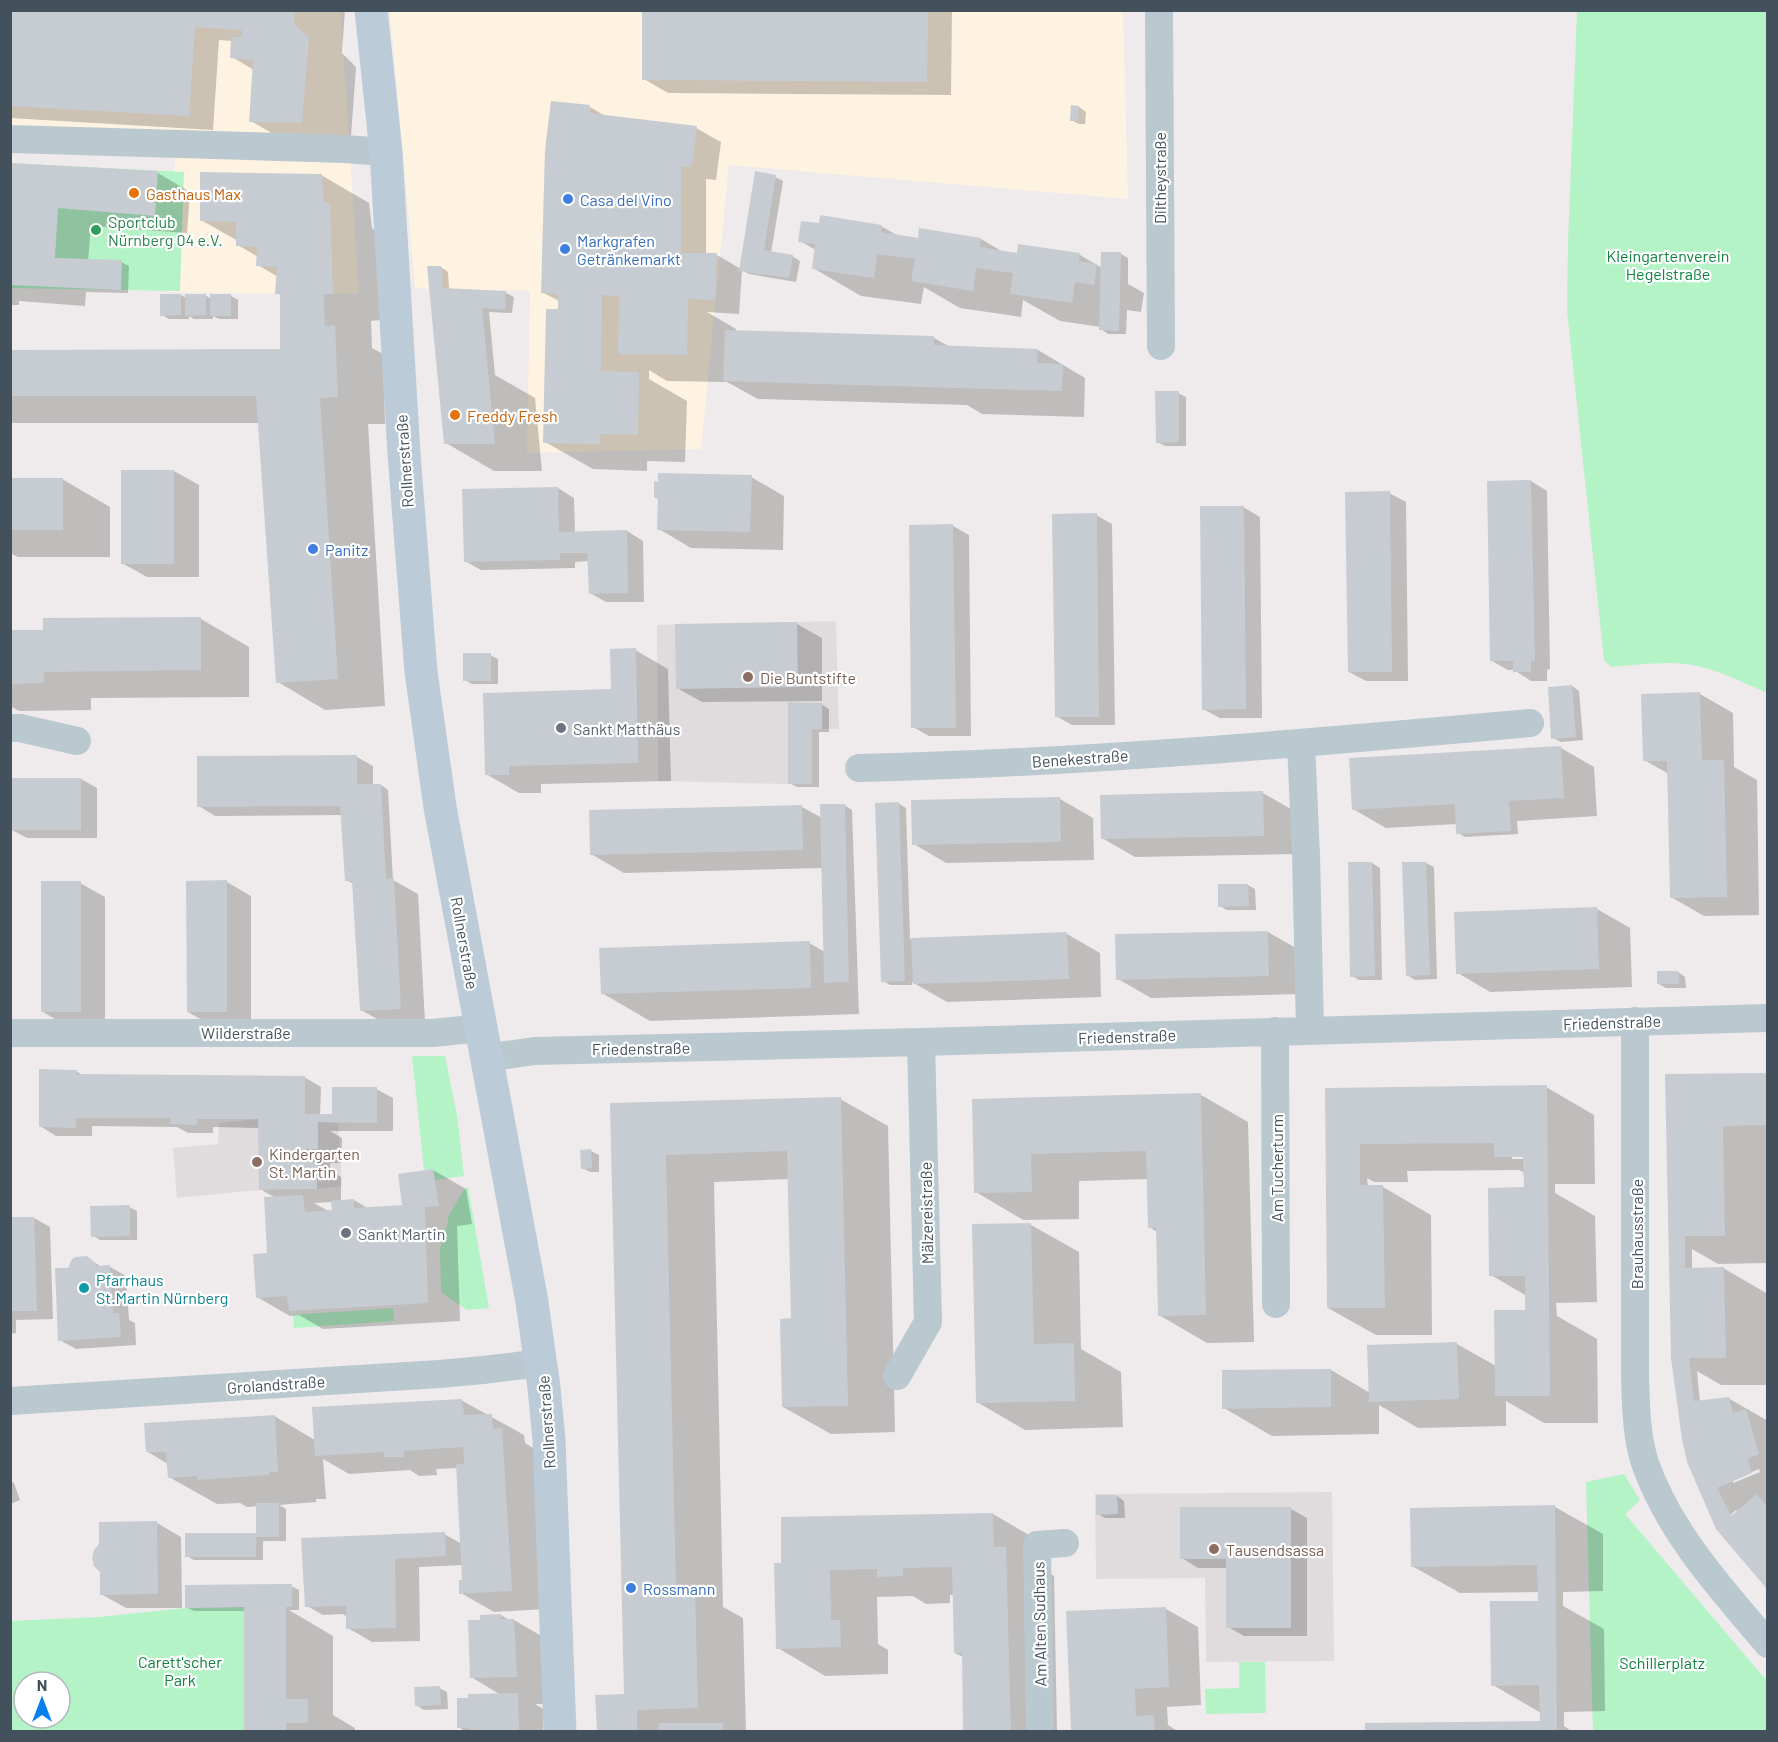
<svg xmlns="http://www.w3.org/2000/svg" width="1778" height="1742" font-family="Barlow,sans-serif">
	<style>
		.commercial { fill: #fef3e0 }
		.education { fill: #e0dcde }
		.green { fill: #b3f3c6; fill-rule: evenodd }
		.shadow { fill: #0003; fill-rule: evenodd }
		.building { fill: #c7ccd2 }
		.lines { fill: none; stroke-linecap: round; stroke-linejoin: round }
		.street { stroke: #bac8d0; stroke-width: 28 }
		.secondary { stroke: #bbccd8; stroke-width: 33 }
		.food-dot { fill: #e8710a; stroke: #fff; stroke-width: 2 }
		.shop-dot { fill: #3f7fe0; stroke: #fff; stroke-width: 2 }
		.leisure-dot { fill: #2e9e5b; stroke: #fff; stroke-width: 2 }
		.education-dot { fill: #8d6e63; stroke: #fff; stroke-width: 2 }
		.worship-dot { fill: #6b7280; stroke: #fff; stroke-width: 2 }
		.culture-dot { fill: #0f9aa8; stroke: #fff; stroke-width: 2 }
		.labels { text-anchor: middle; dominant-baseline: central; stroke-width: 4.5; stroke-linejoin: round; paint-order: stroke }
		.street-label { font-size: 16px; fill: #42515b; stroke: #fff }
		.food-label { font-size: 16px; fill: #c56008; stroke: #fff; text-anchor: start }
		.shop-label { font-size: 16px; fill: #366cbe; stroke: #fff; text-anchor: start }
		.leisure-label { font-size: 16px; fill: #27864d; stroke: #fff; text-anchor: start }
		.park-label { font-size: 16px; fill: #0c843d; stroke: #fff }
		.education-label { font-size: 16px; fill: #785e54; stroke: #fff; text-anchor: start }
		.worship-label { font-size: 16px; fill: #5b616d; stroke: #fff; text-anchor: start }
		.culture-label { font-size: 16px; fill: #0d838f; stroke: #fff; text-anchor: start }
	</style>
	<rect width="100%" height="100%" fill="#efebec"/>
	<!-- commercial -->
	<path class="commercial" d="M11,11h330l18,283 -190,-2 7,-158 -165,-8z
		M390,11h733l5,188 -399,-34 -28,284 -174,4 3,-162 -115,-3z"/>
	<!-- education -->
	<path class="education" d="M836,621l3,108h-51v55l-130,-3 -1,-156z
		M259,1119l79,4 4,63 -25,3 -58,1 -82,8 -4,-50 45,-4 1,-21z
		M1332,1492l2,169 -128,1 -1,-84 -109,1 -1,-85z"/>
	<!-- green -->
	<path class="green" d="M1577,11h190v682c-25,-11 -52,-25 -80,-29 -25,-3 -51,1 -76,3l-7,-7 -37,-349 1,-68z
		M10,163l174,9 -4,119 -169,-3z
		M445,1056l12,59 7,61 -29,4 -2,-11 -9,1 -12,-114z
		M468,1187l21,121 -22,2 -26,-18 -1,-44 5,-13 4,-20 14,-24z
		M393,1308l1,13 -100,7 -1,-13z
		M1624,1474l16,26 -15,14 142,167v50h-174l-7,-249z
		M244,1607v124h-233l-1,-110 89,-4 86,-9zM24,1682h36v36h-36z
		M1239,1662h26l1,51 -60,1 -1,-25 34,-1z"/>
	<!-- shadow -->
	<path class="shadow" d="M10,10h335l-3,43 14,14 -6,83 -51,-1 -48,-28 3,-51 -22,-13 1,-16 -14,-1 -6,90 -203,-12z
		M643,10h309l-1,85 -283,-2 -24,-14z
		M590,107l17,10 89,11 25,14 -5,38 -10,-1v76h11l24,14 34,-92 8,4 -12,72 21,3 8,5 -4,21 -47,-8 -7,-4 -3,44 -32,-2 29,17v3l198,6 16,9 88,3 47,28 -1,39 -102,-3 -15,-9 -209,-6 -31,-17 -60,-1 -18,-11v9l38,22 -2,61 -38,-1v10l-54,-2 -48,-27 14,-141 -17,-9z
		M1079,107l7,5 -1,12h-6l-8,-4z
		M10,165l148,8 32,19 -3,41 -96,-7 -3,35 33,1 8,4 -1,27 -42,-1 -1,14 -66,-5v4h-9z
		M321,175l48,28 3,25 5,4 4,88 -10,1 1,27 11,6 2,70h-17l17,282 -60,4 -47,-28 -19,-259h-249v-71l272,-1v-55l-5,-3 1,-16 -20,-12v-8l-20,-12v-4l-37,-21z
		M881,226l19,11 19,3 62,-1 22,13 15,2 62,1 22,13 19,-14 7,4v26l16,9 -3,19 -14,-2 -1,24h-18l-7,-5v-2l-41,-6 -37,-21 -2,17 -61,-9 -36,-21 -3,17 -60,-8 -48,-28 3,-18 -16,-9z
		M441,267l7,5 1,18 57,3 8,4 -2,16 -23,-1 6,63 40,23 7,73h-48l-48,-28z
		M181,295l5,3 19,-3 6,4 20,-3 7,4v19h-19l-6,-3v3h-19l-5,-3v3h-20l-7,-4z
		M1178,393l8,4v49h-21l-8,-4z
		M122,471h52l25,14v92h-52l-25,-14z
		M751,477l33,19 -1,54 -92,-2 -32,-19v-29l-4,-3z
		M62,479l48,28v50h-92l-8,-4v-73z
		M1531,481l16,10 3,178 -3,1v11h-16l-17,-11h-6l-16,-9 -3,-179z
		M558,488l16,10 1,35 52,-2 16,10 1,61h-38l-16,-9 -1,-32 -14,1v6l-94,2 -16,-9z
		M1389,493l17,9 2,179h-42l-17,-9z
		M1243,507l17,10 2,201h-42l-17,-9z
		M1096,515l16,9 3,201h-43l-16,-9z
		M953,526l16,9 2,201h-42l-16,-9z
		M201,619l48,28v50l-158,1v12l-72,1 -9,-5v-74l35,-1z
		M797,624l25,14v63l-120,1 -25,-14z
		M635,650l33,19 3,112 -130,3v9h-22l-33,-19 127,-84z
		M490,655l8,4v25h-26l-7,-4z
		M1572,686l7,5 4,49 -22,2 -8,-4z
		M1700,694l33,19 1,54 23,13 2,135 -55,1 -33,-19 -2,-123 -25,-14z
		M821,704l8,5v23h-10v55h-22l-8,-4z
		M1561,748l33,19 3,49 -80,5 1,13 -53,3 -7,-4 -1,-9 -71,4 -33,-19z
		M357,757l16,9v19h8l7,5 5,90 25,14 7,128 -39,2 -25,-14 -7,-126 -8,-4 -4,-65 -127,1 -16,-10v-48z
		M81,779l16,9v50h-70l-17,-9z
		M1263,793l33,19v42l-161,3 -33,-19z
		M1060,799l33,19 1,42 -148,3 -32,-19 -1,-43z
		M898,803l8,5 4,131 157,-5 33,19 1,44 -154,5 -35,-20v3h-22l-7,-4z
		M844,805l8,5 7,204 -209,7 -48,-28 207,-50 16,9 -2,-84 -199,5 -33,-19 211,-47 20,11z
		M1372,863l8,5 2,112h-23l-7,-4z
		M1426,863l8,4 3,112 -22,1 -8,-5 -3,-111z
		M227,882l24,14v130h-38l-25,-14z
		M80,883l25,14v129h-38l-24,-14z
		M1248,885l7,4 1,21h-29l-7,-4z
		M1597,909l33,19 2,59 -142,5 -32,-19z
		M1268,932l33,19v43l-150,4 -33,-19z
		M1678,972l7,5 1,11h-20l-7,-4z
		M76,1071l8,5 220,1 17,10 -1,29 14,-1 42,-26 17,9v33h-63l12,7v25h-12v8l11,6v24l13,-1 15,9 35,-2 29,-37 33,19 6,35 -15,2 3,95 -137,8 -24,-14 -9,1 -33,-19 12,-42 7,-57 -16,-9v-61l-47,-1v6h-25l-11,-6 -85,-1v10h-36l-16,-10zM333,1202l1,10h-4l-16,-9z
		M1768,1074v189l-50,1 -26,-15v20l31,-1 45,26v91h-47l-24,-14 3,31 28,-4 40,23v166l-50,-59 -29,-67 -23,-386zM1759,1469l1,3 -27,11v-3zM1736,1510l2,2 -18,12z
		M1546,1087l48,28 1,69h-40v9l40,23 2,86 -41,1 1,13 40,23 1,84h-54l-38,-22v25l-88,2 -39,-23v29l-107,2 -48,-28 107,-38 39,23 87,-49 39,22 35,-55 -4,-15 -36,-21 39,-86 -5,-16 -6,-3 -112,1 1,11h-34l-7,-4 1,9h15l48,28 1,120h-56l-48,-27 -2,-219zM1512,1156h13v3h-13z
		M1201,1095l47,27 6,220 -47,1 -48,-28 -2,-83 -8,-5 -1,-48 -69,2v38l-56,1 -47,-28 -2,-92z
		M840,1099l48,27 7,306 -64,2 -48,-27 10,-87 -3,-141 -76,3 9,425 20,11 3,114h-148l-1,-36 29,-1 -14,-591z
		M591,1151l8,4v17h-9l-8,-4z
		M129,1207l8,4v29h-37l-7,-4z
		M34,1218l16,9 3,92 -37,1v13l-6,1v-115z
		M1031,1225l48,27 2,97 40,23 2,55 -98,3 -48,-28 -4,-176z
		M90,1260l12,7h8l16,9 3,44 6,3 1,22 -60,4 -16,-9 9,-71z
		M461,1400l63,35 1,8 10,6 10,160 -51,3 -33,-19 3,-12 -1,-16 -44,2 1,74 -48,1 -24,-14 -1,-11 -4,-3 -20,1 -16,-9 -4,-67 141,-5 18,10 -4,-76 -22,1 1,6 -18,1 -9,-6 -61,4 -26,-15 3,40h-10v3l-37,3 7,4v32h-23v19h-69l-7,-4 71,-21v-29l-11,1 -7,-4 -23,1 -48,-27 -1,-13 -20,-12 126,-36 41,24z
		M10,1481l4,2 6,17 -10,4z
		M1117,1496l7,5 1,17h-20l-7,-4z
		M1555,1507l48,27v57l-40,1v14l41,23 1,82 -41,1v14l9,6h-207v-7l175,-3v-9l-48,-28 46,-83v-10l-79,1 -48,-27z
		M1291,1509l16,9v118h-63l-16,-9 -1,-59h-29l-16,-10z
		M993,1514l48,28 1,27 12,7 3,156h-92l-2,-75 -8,-4 -1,-58h-4v8l-24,1 -13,-8 -36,1 1,47 10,6v24l-63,2 -47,-28 5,-84 -1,-46z
		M157,1523l24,14 1,71h-56l-25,-14z
		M291,1586l8,4v20h-10l44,26v79l22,13v4h-109l-1,-121h-51l-8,-4z
		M1166,1609l32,18 3,78 -34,2 1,18 11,7h-107l-4,-120z
		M501,1615l8,5h5l48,28 2,56h-29l8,5v23h-77l-7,-5 42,-32 -30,-18 11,-56z
		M439,1688l8,4 1,17 -24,1 -8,-5z"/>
	<!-- building -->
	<path class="building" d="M10,10h285l-1,14 15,14 -7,85 -53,-1 4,-62 -23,-2 1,-21h11v-7l-47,-3 -6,89 -179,-10z
		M642,10h286l-1,72 -285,-2z
		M551,101l39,4 -1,8 108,13 -5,41 -11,-1v87h36l-2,47 -27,-1 -1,56 -69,-1 1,-58 -17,-1 -1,76 38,1 -1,63 -38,-1v10l-57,-1 3,-134h12v-15l-17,-1 4,-143z
		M1071,105l8,1 -1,15h-8z
		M10,163l148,8 -3,45 -97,-8 -3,50 67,2 -1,30 -111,-5z
		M755,171l21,4 -12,75 29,5 -4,23 -50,-7z
		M200,172l122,2 2,28 6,1 3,91h-9v18l1,14 10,-1 3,72 -18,1 18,281 -62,4 -20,-287h-246v-46l270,-1v-55h-5l2,-27 -21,-1 1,-19 -21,-1v-24l-36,-1z
		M820,215l62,10 -1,7 37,6 1,-10 62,10 -1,9 37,6 1,-9 62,9 -1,8 18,3 -3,21 -19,-3 -3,21 -62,-9 3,-21 -37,-5 -3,23 -62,-10 4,-22 -38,-5 -3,24 -62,-9 3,-25 -17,-2 3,-21 18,2z
		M1101,252h20l-2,79 -20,-1z
		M427,266h14l1,22 64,3 -1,19 -23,-2 13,136h-51z
		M160,294h21v21l-21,1z
		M185,294h21v21l-21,1z
		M210,294h21v22h-21z
		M725,330l209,6v9l104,4 -1,14 26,1 -1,27 -339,-10z
		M1155,391h24v51l-23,1z
		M121,470h53v94h-53z
		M658,473l94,2 -2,57 -93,-2 1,-32h-4v-17l4,1z
		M10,478h53v52h-53z
		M1531,480l4,181h-4v11h-18v-11h-23l-3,-180z
		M558,487l1,45 68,-2 1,63 -39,1 -2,-41h-27v7l-96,2 -2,-73z
		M1390,491l2,181h-44l-3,-180z
		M1200,506h44l2,203 -44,1z
		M1097,513l2,204h-44l-3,-203z
		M953,524l3,204h-45l-2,-203z
		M201,617v53l-157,2v11l-34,1v-54h33v-12z
		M797,622l1,65 -122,2 -1,-65z
		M636,648l2,115 -129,3v9h-24l-2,-82 128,-4 -1,-40z
		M463,653h28v28h-28z
		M1572,685l4,52 -25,2 -3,-52z
		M1700,692l2,68h22l3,137 -57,1 -3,-137h-24l-2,-67z
		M788,702l34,1v26h-10v55h-24z
		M1561,746l3,52 -55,3 2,30 -55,3 -1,-30 -103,6 -3,-52z
		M357,755v29h24l5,95 8,-1 7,131 -41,2 -8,-130h-7l-5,-75 -143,1v-51z
		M10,778h71v52h-71z
		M1263,791l1,45 -163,3 -1,-44z
		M1060,797l1,45 -149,3 -1,-45z
		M899,802l6,179 -24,1 -6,-179z
		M820,804h25l4,178 -25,1z
		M802,805l1,45 -213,5 -1,-45z
		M1348,862h24l3,114 -25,1z
		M1402,862h24l4,113 -24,1z
		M227,880v132h-40l-1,-131z
		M41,881h40v131h-40z
		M1218,884h30l1,22 -31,1z
		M1597,907l2,62 -143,5 -2,-62z
		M1268,931l1,45 -153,4 -1,-46z
		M1067,932l2,47 -156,5 -2,-46z
		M810,941l1,47 -210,6 -2,-46z
		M1657,971h21l1,13h-22z
		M39,1069l38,1v4l228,2v38h27v-27h45v36l-59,-1v27h-12v13h11v27l-58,1 -1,-71h-61v6l-27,-1v-6h-94v10l-37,-1z
		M1767,1073v52l-44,1 2,110h-40v32l39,-1 2,91h-37l5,43 35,-4 4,16 13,-4 13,45 -11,5 4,14 -35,15 14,28 26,-22 10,12v83l-51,-60 -29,-67 -5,-23 -11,-81 -6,-284z
		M1547,1085l3,311h-55l-1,-86h31v-34h-36l-1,-88 36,-1 -1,-30h-29v-14l-134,1v41h23l2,123h-58l-2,-220z
		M1201,1093l5,222 -48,1 -2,-88h-8l-2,-77 -115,3 1,38 -58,1 -2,-94z
		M841,1097l7,309 -66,1 -2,-88 11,-1 -4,-167 -121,4 10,434h19l3,119 -61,2v21h-40l-2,-36 29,-1 -14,-591z
		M591,1149l1,19 -11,1 -1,-19z
		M433,1169l6,37 -14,1 3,96 -139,8 -2,-15 -31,2 -3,-44 14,-1 -3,-56 39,-2 2,17 27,-2 -1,-9 23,-2v9l48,-3 -4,-31z
		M130,1205v31l-39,1 -1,-31z
		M10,1217h24l3,94h-27z
		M1031,1223l3,121 40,-1 1,58 -99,2 -4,-179z
		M87,1256l7,6 2,4 14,-1 3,48h6l2,24 -63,4 -3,-73h13l4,-9 4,-2z
		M1457,1342l2,57 -90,3 -2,-57z
		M1331,1369v38l-109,2v-39z
		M462,1399l2,16 28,-1 1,15 9,-1 10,163 -53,3v-14h3l-6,-116h8l-1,-17 -59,4v6h-20v-5l-69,4 -3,-49z
		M275,1415l3,57h-9v3l-72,5v-4l-29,2 -2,-26h-20l-2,-29z
		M1096,1495h21l1,19 -22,1z
		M256,1503h23v34h-23v20h-71v-24h71z
		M1555,1505l2,226h-192v-8l175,-2 -1,-36 -48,1 -1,-85h48l-1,-36 -126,2 -1,-59z
		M1180,1507h111v121h-65v-69h-46z
		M993,1513l1,34h12l5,184h-48l-1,-78h-8l-2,-86 -49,1v8l-26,1v-8l-47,1 1,50h9l1,27 -65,2 -2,-86h7v-46z
		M157,1521l1,73 -58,1v-23l-6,-6 -2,-8 2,-8 5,-6v-22z
		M445,1532l1,24 -51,3 1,69 -50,1v-23l-41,1 -4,-69z
		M292,1584v23h-6v92h22v24h-22v8h-42v-124l-59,1v-23z
		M1166,1607l3,80 -34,2 1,27 18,-1 1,16h-84l-5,-120z
		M501,1614v5h13l3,58 -47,1 -2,-58h12v-5z
		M440,1686l1,19 -26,1 -1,-19z
		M518,1693l1,38h-50v-3h-12v-30h11v-4z
		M659,1723h64v8h-64z"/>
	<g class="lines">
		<!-- street -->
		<path class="street" d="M1159,10l2,336
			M10,139l334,10 42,3
			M10,728h10l57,13
			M1301,743l5,112 4,176
			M859,768c224,-5 448,-25 671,-45
			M1635,1021v355c1,29 1,59 10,87 24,69 76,126 123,181
			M1275,1031l1,273
			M10,1033h423l48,-5
			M486,1058l48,-7 387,-9 847,-24
			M897,1376l31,-54 -7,-280
			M10,1401l429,-27 44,-4 58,-7
			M1040,1732l-3,-187 28,-2"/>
		<!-- secondary -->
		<path class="secondary" d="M371,10l15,142 18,302 17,218 19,135 92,495 12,86 5,52 11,292"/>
	</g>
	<!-- markers -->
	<g class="food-dot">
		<circle cx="134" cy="193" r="6"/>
		<circle cx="455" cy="415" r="6"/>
	</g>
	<g class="shop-dot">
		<circle cx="568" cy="199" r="6"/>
		<circle cx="565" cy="249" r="6"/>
		<circle cx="313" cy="549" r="6"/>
		<circle cx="631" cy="1588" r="6"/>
	</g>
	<circle class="leisure-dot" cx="96" cy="230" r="6"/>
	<g class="education-dot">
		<circle cx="748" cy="677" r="6"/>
		<circle cx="257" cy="1162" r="6"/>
		<circle cx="1214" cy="1549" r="6"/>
	</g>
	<g class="worship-dot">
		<circle cx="561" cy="728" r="6"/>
		<circle cx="346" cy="1233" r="6"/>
	</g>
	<circle class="culture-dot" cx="84" cy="1288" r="6"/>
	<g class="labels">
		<!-- street labels -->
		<g class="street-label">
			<text transform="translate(1159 178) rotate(-90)">Diltheystraße</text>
			<text transform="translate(404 461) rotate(-94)">Rollnerstraße</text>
			<text transform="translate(1080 758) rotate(-4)">Benekestraße</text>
			<text transform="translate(465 943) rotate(80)">Rollnerstraße</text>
			<text transform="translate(1612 1022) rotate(-2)">Friedenstraße</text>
			<text x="246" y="1032">Wilderstraße</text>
			<text transform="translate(1127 1036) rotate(-2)">Friedenstraße</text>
			<text transform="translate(641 1048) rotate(-1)">Friedenstraße</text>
			<text transform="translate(1276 1168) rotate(-90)">Am Tucherturm</text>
			<text transform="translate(926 1213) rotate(-91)">Mälzereistraße</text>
			<text transform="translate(1636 1234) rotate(-90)">Brauhausstraße</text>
			<text transform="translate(276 1384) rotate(-4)">Grolandstraße</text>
			<text transform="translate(546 1422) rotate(-94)">Rollnerstraße</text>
			<text transform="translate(1039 1624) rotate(-91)">Am Alten Sudhaus</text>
		</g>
		<!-- food labels -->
		<g class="food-label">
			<text x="146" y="193">Gasthaus Max</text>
			<text x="467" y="415">Freddy Fresh</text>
		</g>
		<!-- shop labels -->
		<g class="shop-label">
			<text x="580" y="199">Casa del Vino</text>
			<text x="577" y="240">Markgrafen<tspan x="577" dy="18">Getränkemarkt</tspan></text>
			<text x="325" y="549">Panitz</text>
			<text x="643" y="1588">Rossmann</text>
		</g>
		<!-- leisure labels -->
		<g class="leisure-label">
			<text x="108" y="221">Sportclub<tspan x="108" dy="18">Nürnberg 04 e.V.</tspan></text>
		</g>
		<!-- park labels -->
		<g class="park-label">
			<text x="1668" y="255">Kleingartenverein<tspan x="1668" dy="18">Hegelstraße</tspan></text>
			<text x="180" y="1661">Carett'scher<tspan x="180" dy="18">Park</tspan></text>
			<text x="1662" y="1662">Schillerplatz</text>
		</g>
		<!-- education labels -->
		<g class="education-label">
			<text x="760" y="677">Die Buntstifte</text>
			<text x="269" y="1153">Kindergarten<tspan x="269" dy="18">St. Martin</tspan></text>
			<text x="1226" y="1549">Tausendsassa</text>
		</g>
		<!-- worship labels -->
		<g class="worship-label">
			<text x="573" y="728">Sankt Matthäus</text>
			<text x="358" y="1233">Sankt Martin</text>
		</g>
		<!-- culture labels -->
		<g class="culture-label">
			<text x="96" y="1279">Pfarrhaus<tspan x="96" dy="18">St.Martin Nürnberg</tspan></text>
		</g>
	</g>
	<!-- border -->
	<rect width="1778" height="1742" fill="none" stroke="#42515b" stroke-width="24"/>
	<!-- north arrow -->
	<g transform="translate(42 1700)"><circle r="28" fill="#ffffff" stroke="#b3b9bd" stroke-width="1.5"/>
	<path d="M0-4.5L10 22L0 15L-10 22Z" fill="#0480f1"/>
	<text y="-9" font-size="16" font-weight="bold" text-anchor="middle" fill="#42515b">N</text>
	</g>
</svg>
